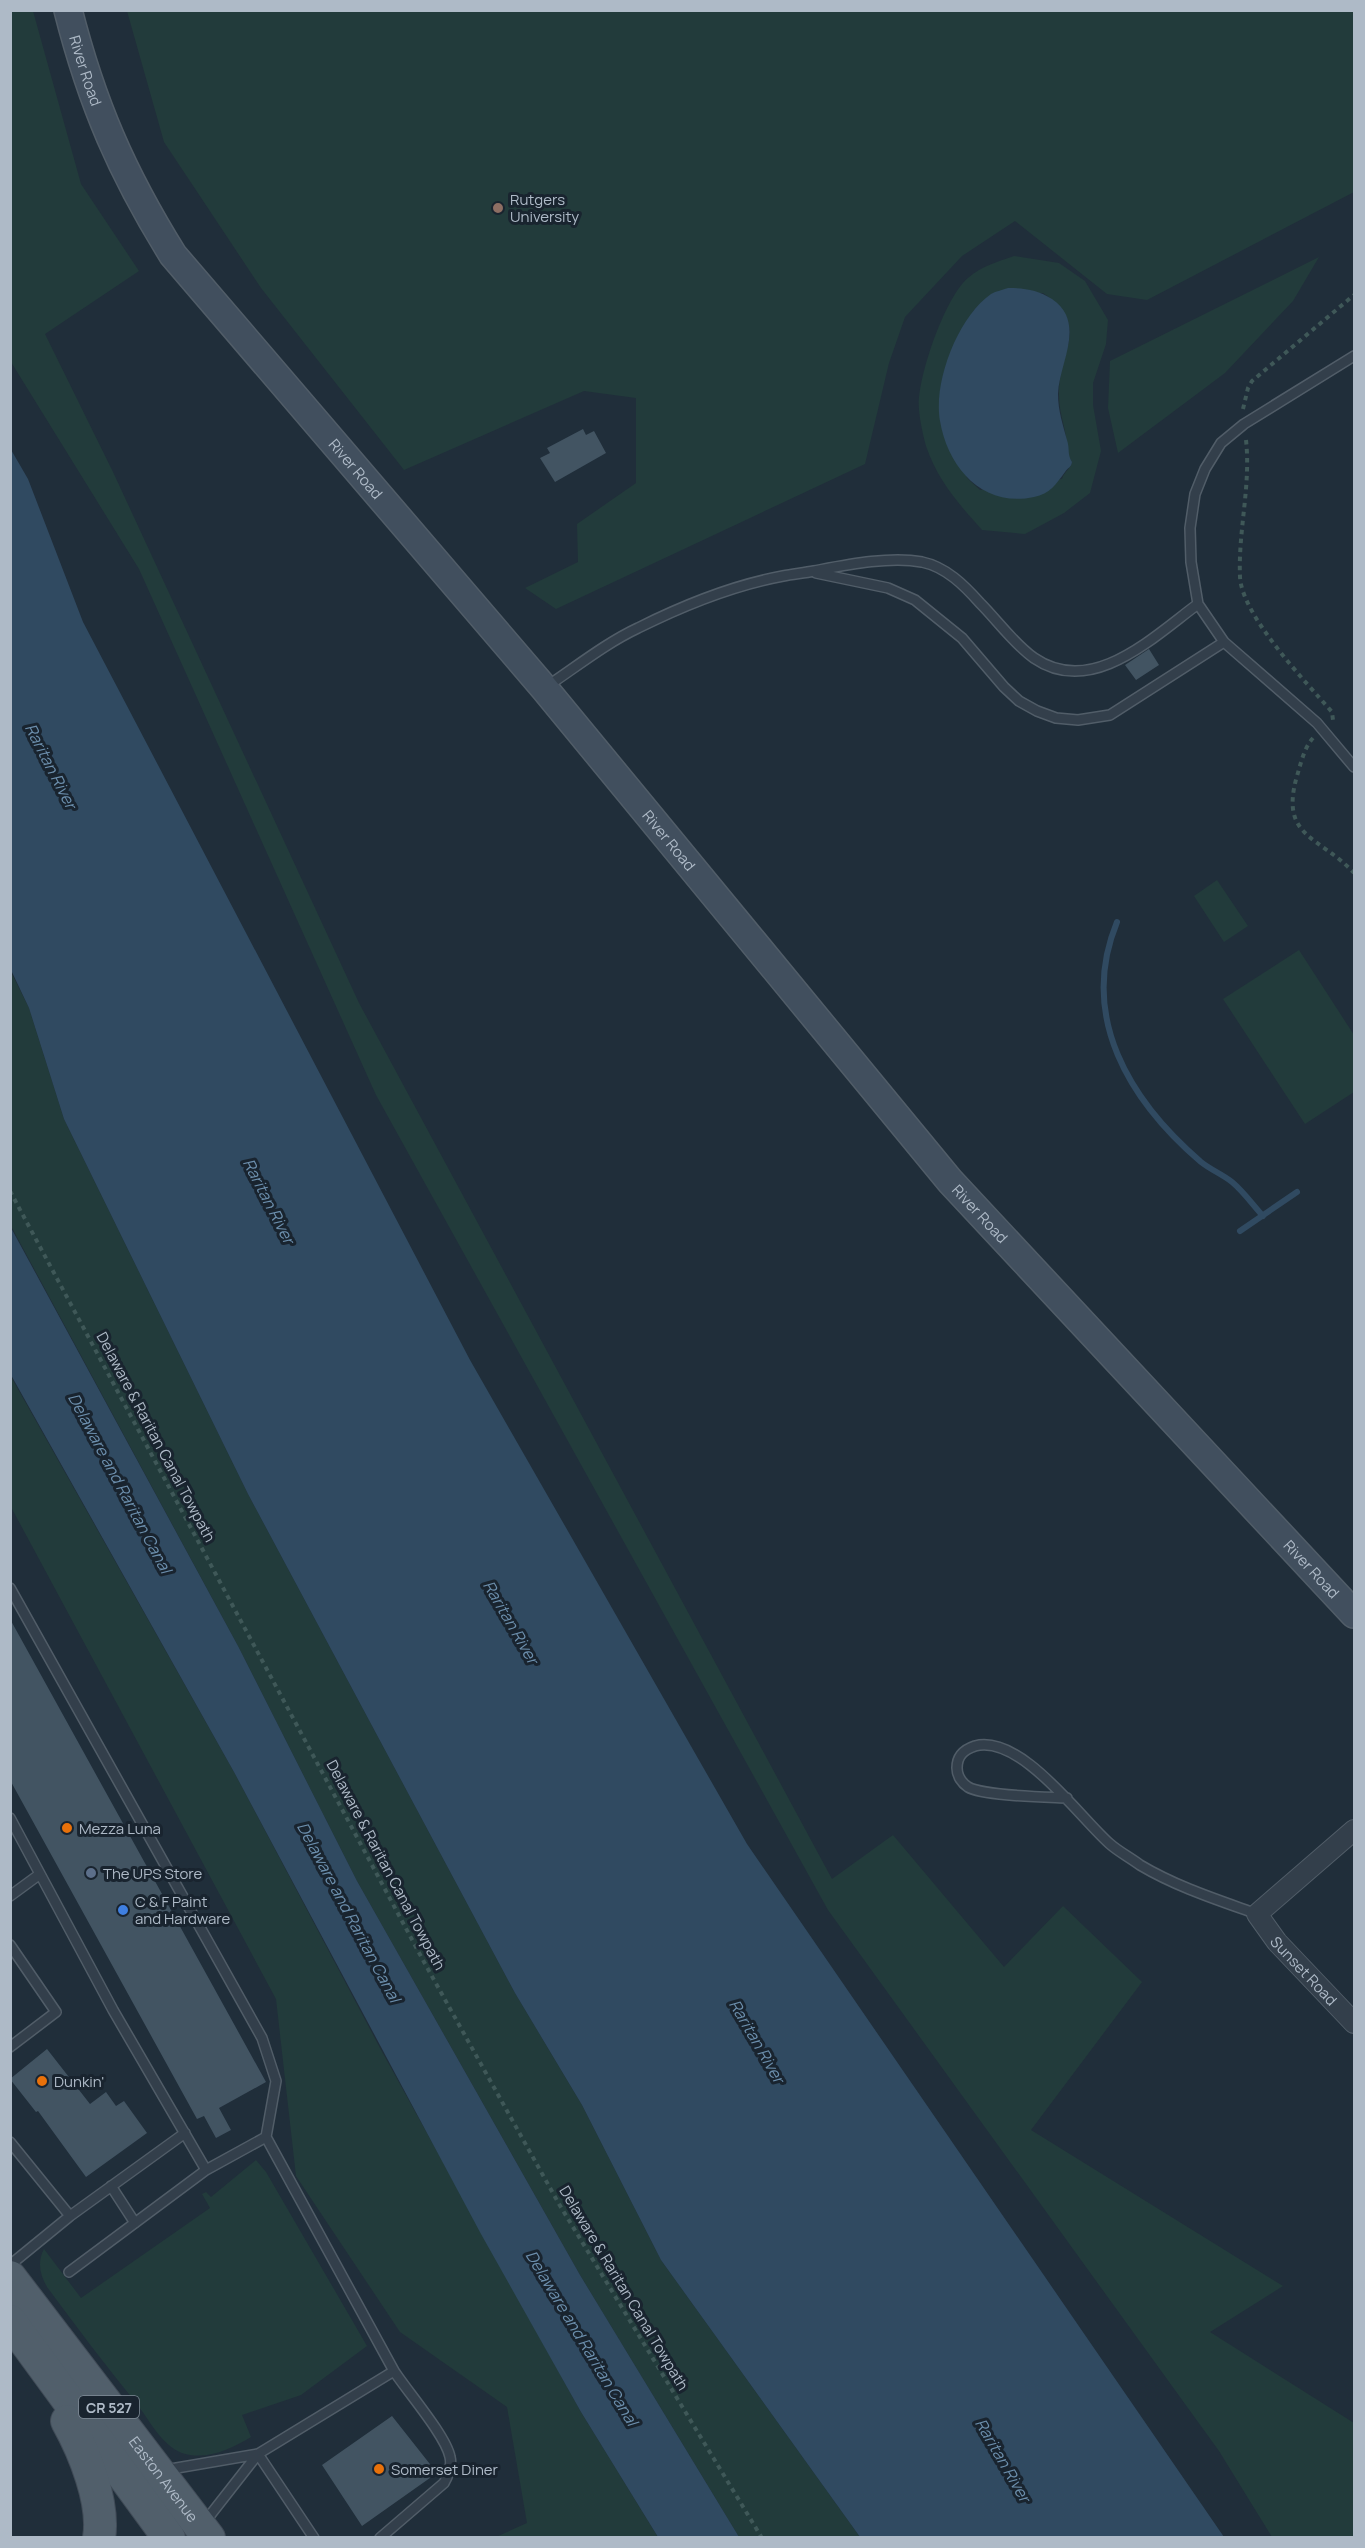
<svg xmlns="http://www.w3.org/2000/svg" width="1365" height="2548" font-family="Manrope,sans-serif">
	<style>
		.green { fill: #223b3b; fill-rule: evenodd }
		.water { fill: #304a61 }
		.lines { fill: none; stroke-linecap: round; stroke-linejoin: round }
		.stream { stroke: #304a61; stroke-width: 6 }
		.building { fill: #425462 }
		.service-casing { stroke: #515d68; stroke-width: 12 }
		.minor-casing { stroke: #515d68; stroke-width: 22 }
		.secondary-casing { stroke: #515d68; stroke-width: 30 }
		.primary-casing { stroke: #404b57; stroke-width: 34 }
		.path { stroke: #3f5858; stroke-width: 4; stroke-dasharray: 4.5 4.5; stroke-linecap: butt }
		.service { stroke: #333f4b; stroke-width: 9 }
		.minor { stroke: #333f4b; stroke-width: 20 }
		.secondary { stroke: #414f5e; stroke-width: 27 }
		.primary { stroke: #515f6b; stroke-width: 32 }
		.education-dot { fill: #8d6e63; stroke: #19242f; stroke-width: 2 }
		.food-dot { fill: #e8710a; stroke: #19242f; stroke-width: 2 }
		.service-dot { fill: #5c6f8a; stroke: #19242f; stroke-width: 2 }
		.shop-dot { fill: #3f7fe0; stroke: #19242f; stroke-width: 2 }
		.labels { text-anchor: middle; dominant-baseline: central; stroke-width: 6; stroke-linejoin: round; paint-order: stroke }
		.shield { fill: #19242f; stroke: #818d99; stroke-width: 1.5 }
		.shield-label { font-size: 14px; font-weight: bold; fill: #aebac7 }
		.street-label { font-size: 15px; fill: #aebac7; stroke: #19242f }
		.poi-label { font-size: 15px; fill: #aebac7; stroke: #19242f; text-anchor: start }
		.water-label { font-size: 16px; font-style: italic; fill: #6c8fad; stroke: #19242f }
	</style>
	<rect width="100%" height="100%" fill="#202e3a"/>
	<!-- green -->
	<path class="green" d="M11,10l22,1 48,173 58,87 -94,63 68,138 246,531 473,876 61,-44 111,132 59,-61 79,76 -111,148 252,156 -73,46 144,91v114h-82l-53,-86 -391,-541 -452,-815 -237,-526 -128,-207z
		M127,11h1227v181l-207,108 -40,-6 -92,-73 -53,35 -57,61 -16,46 -24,101 -309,145 -31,-21 53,-26 -1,-38 59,-41v-85l-52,-7 -180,79 -143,-182 -97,-146z
		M1014,256l45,7 26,18 23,39 -2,24 -13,39v22l8,46 -11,42 -26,20 -39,21 -43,-4c-24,-27 -44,-49 -56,-84 -3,-11 -6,-25 -7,-36 -3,-30 26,-113 49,-132 14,-12 29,-16 46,-22zM1043,293c50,34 14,57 16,103 0,20 10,39 8,59l5,7c-1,6 -8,10 -10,17l-82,11 -12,-11 -19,-31 8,-110 18,-29 17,-15z
		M1319,257l-26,44 -68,72 -107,80 -10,-45 2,-47z
		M1217,880l31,46 -24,16 -30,-46z
		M1299,950l55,85v57l-49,32 -82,-125z
		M10,970l19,38 35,111 184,375 267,499 67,112 79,155 199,277h-121l-159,-262 -223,-394 -119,-235 -227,-420z
		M10,1375l224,397 146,276 201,364 77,125h-162l31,-14 -20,-116 -107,-75 -104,-156 -20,-177 -265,-492z
		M256,2160l10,12 101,174 -66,49 -59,20 9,22c-20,12 -45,24 -69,16 -21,-8 -33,-34 -46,-50 -31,-38 -60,-77 -89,-116 -7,-12 -10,-25 -3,-38l37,49 129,-90 -8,-14 4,-2 5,5z"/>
	<!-- water -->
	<path class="water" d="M1008,288c17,0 30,2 44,11 35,24 7,64 6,95 0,17 5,31 9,46 3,9 0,14 5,22 -1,6 -4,5 -7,10 -9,12 -15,22 -31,25 -51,11 -86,-29 -94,-76 -7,-39 18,-104 51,-127 5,-3 12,-4 17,-6z
		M10,448l18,31 55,143 387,738 277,484 477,693h-364l-199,-277 -79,-155 -67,-112 -267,-499 -184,-375 -35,-111 -18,-38z
		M10,1226l228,420 119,235 223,394 159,262h-81l-77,-125 -100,-178 -247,-462 -223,-397z"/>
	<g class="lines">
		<!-- stream -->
		<path class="stream" d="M1117,922c-39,95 13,179 84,240 10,8 21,12 31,20 11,9 21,23 31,34
			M1240,1231l57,-39"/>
	</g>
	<!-- building -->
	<path class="building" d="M583,429l3,6 8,-4 12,22 -51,29 -15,-24 10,-5 -3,-5z
		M1149,649l10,16 -23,15 -11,-15z
		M10,1619l256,463 -47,26 12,22 -15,8 -12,-22 -7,3 -187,-339z
		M47,2049l43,55 16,-12 10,14 8,-5 23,32 -61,44 -48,-66 -2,1 -26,-33z
		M392,2416l45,57 -75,53 -40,-61z"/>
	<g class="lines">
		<defs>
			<path id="service" d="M1354,356l-110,68 -23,19 -16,26 -10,25 -5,34 1,34 7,42 26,38 93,81 37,44
				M816,573l72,15 27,12 47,38 42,49 15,14 18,10 19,7 22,2 32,-5 114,-73
				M546,687c30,-20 60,-44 92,-59 44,-22 96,-43 145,-52 10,-2 21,-3 31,-5 32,-6 75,-15 108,-9 24,5 42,23 58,41 17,17 34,41 54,55 58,40 119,-21 164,-54
				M10,1588l252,450 14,43 -10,56 -60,33 -137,102
				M1067,1798c-20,-1 -84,-2 -99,-11 -6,-4 -11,-11 -11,-19 0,-12 6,-18 18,-22 46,-12 105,72 135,98 9,8 21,14 30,21 37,22 78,35 117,49
				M10,1818l103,192 93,160
				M10,1896l30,-22
				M10,1945l46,67 -46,35
				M10,2142l60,74
				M111,2186l24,37
				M10,2265l60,-49 115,-83
				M258,2454l56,84
				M165,2470l93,-16 136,-83 -128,-234
				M204,2523l54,-69
				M380,2538l64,-55c4,-7 8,-18 6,-26 -4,-21 -43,-66 -56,-86"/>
			<g id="minor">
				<path id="s1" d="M1354,1830l-97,84 20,28 77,81"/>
			</g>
			<g id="secondary">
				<path id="s2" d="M68,10c24,94 54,163 105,245l371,433 406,493 404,433"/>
			</g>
			<g id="primary">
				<path id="s3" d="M10,2277l199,261"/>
				<path d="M10,2321l159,217"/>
				<path d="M67,2421c17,30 38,82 32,117"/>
			</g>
		</defs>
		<!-- service casing -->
		<use href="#service" class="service-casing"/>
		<!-- minor casing -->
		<use href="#minor" class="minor-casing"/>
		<!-- secondary casing -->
		<use href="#secondary" class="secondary-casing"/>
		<!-- primary casing -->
		<use href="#primary" class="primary-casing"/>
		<!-- path -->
		<path class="path" d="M1243,409l5,-21 4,-7 102,-86
			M1246,440c5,46 -8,91 -6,137 2,39 66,105 92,135l1,8
			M1313,738c-9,10 -12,25 -16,38 -18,62 23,60 57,97
			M10,1191l414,771 135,242 203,334"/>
		<!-- service -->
		<use href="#service" class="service"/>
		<!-- minor -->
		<use href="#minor" class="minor"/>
		<!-- secondary -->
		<use href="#secondary" class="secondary"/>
		<!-- primary -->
		<use href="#primary" class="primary"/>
	</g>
	<!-- markers -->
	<circle class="education-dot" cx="498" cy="208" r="6"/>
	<g class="food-dot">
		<circle cx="67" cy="1828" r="6"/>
		<circle cx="42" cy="2081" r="6"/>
		<circle cx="379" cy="2469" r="6"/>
	</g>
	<circle class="service-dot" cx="91" cy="1873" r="6"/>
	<circle class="shop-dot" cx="123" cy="1910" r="6"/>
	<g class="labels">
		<!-- shield labels -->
		<rect class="shield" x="79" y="2396" width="60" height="22" rx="4.5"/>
		<g class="shield-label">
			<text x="109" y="2407">CR 527</text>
		</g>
		<!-- street labels -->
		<g class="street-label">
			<text stroke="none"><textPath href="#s2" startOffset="63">River Road</textPath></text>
			<text stroke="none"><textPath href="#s2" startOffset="549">River Road</textPath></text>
			<text stroke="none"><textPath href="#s2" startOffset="1035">River Road</textPath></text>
			<text stroke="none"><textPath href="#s2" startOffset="1521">River Road</textPath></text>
			<text transform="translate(156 1437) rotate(62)">Delaware &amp; Raritan Canal Towpath</text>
			<text stroke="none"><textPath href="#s2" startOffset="2007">River Road</textPath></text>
			<text transform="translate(386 1865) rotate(62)">Delaware &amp; Raritan Canal Towpath</text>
			<text stroke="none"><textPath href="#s1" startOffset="202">Sunset Road</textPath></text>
			<text transform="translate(624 2288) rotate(59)">Delaware &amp; Raritan Canal Towpath</text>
			<text stroke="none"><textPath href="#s3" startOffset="254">Easton Avenue</textPath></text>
		</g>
		<!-- poi labels -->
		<g class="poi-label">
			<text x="510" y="199">Rutgers<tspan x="510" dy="17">University</tspan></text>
			<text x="79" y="1828">Mezza Luna</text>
			<text x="103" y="1873">The UPS Store</text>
			<text x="135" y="1901">C &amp; F Paint<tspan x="135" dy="17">and Hardware</tspan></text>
			<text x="54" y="2081">Dunkin'</text>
			<text x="391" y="2469">Somerset Diner</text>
		</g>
		<!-- water labels -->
		<g class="water-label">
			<text transform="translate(51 766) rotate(63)">Raritan River</text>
			<text transform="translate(269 1201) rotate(63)">Raritan River</text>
			<text transform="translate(120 1483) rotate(62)">Delaware and Raritan Canal</text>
			<text transform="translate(511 1622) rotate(60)">Raritan River</text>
			<text transform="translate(349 1912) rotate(62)">Delaware and Raritan Canal</text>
			<text transform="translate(757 2041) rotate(60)">Raritan River</text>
			<text transform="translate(582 2338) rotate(59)">Delaware and Raritan Canal</text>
			<text transform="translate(1003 2460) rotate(60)">Raritan River</text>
		</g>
	</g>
	<!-- border -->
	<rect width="1365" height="2548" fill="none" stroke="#aebac7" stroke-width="24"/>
</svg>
